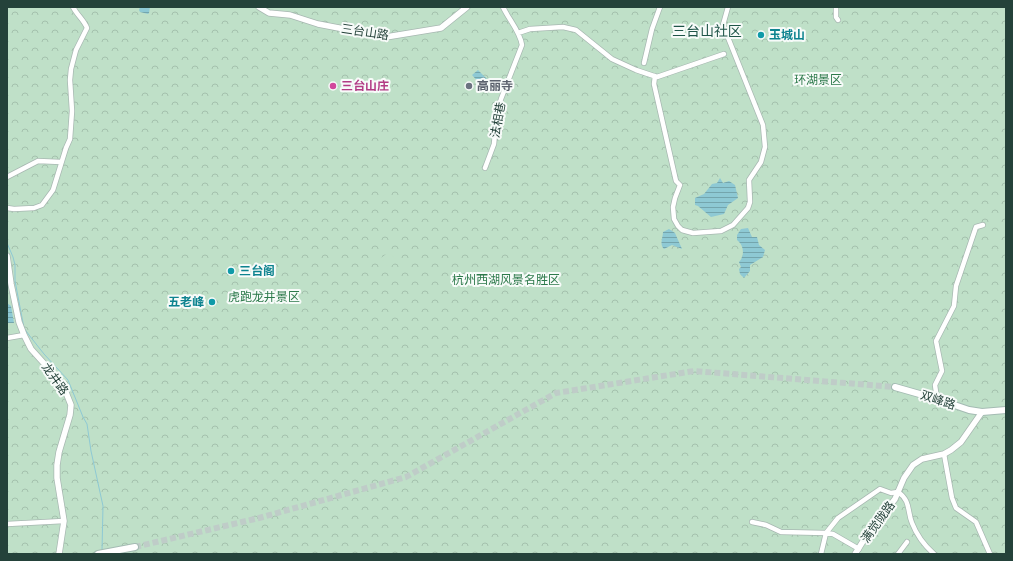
<svg xmlns="http://www.w3.org/2000/svg" width="1013" height="561" font-family="Rubik,'Noto Sans SC',sans-serif">
	<style>
		.park { fill: url(#park-crowns) }
		.garden { fill: #bfe0c8 }
		.water { fill: url(#water-rules) }
		.lines { fill: none; stroke-linecap: round; stroke-linejoin: round }
		.stream { stroke: #8ec9d4; stroke-width: 1 }
		.secondary-tunnel { stroke: #bfccc8; stroke-width: 6; stroke-dasharray: 6 3; stroke-linecap: butt }
		.minor-casing { stroke: #a8b8b2; stroke-width: 6 }
		.tertiary-casing { stroke: #a8b8b2; stroke-width: 7 }
		.secondary-casing { stroke: #a4bbb3; stroke-width: 8 }
		.minor { stroke: #fff; stroke-width: 4.5 }
		.tertiary { stroke: #fff; stroke-width: 5.5 }
		.secondary { stroke: #fff; stroke-width: 6 }
		.culture-dot { fill: #0f9aa8; stroke: #f7fbf9; stroke-width: 1.5 }
		.hotel-dot { fill: #d1479c; stroke: #f7fbf9; stroke-width: 1.5 }
		.worship-dot { fill: #6b7280; stroke: #f7fbf9; stroke-width: 1.5 }
		.labels { text-anchor: middle; dominant-baseline: central; stroke-width: 4; stroke-linejoin: round; paint-order: stroke }
		.street-label { font-size: 12px; fill: #24423a; stroke: #f7fbf9 }
		.culture-label { font-size: 12px; font-weight: bold; fill: #0d838f; stroke: #f7fbf9; text-anchor: start }
		.park-label { font-size: 12px; fill: #2d7a4b; stroke: #f7fbf9 }
		.hotel-label { font-size: 12px; font-weight: bold; fill: #b23c85; stroke: #f7fbf9; text-anchor: start }
		.worship-label { font-size: 12px; font-weight: bold; fill: #5b616d; stroke: #f7fbf9; text-anchor: start }
		.quarter-label { font-size: 14px; fill: #1f5548; stroke: #f7fbf9 }
	</style>
	<defs>
		<pattern id="park-crowns" width="20" height="18" patternUnits="userSpaceOnUse"><rect width="20" height="18" fill="#bfe0c8"/><path d="M2 6a3 3 0 1 1 6 0M12 15a3 3 0 1 1 6 0" fill="none" stroke="#a4c1ad"/></pattern>
		<pattern id="water-rules" width="6" height="5" patternUnits="userSpaceOnUse"><rect width="6" height="5" fill="#8ec9d4"/><path d="M0 2.5h6" fill="none" stroke="#74a5ad"/></pattern>
	</defs>
	<rect width="100%" height="100%" fill="#e6efeb"/>
	<!-- park -->
	<path class="park" d="M7,7h999v547h-999z"/>
	<!-- garden -->
	<path class="garden" d="M389,252l8,9 -8,7 -8,-10z"/>
	<!-- water -->
	<path class="water" d="M140,7h10l-1,6 -1,1 -8,-2 -1,-2z
		M478,70l9,9 -6,6 -9,-10z
		M720,178l3,5 6,-2 6,4 3,13 -10,7 -4,9 -13,3 -13,-11 -3,-1v-7l9,-4 8,-10 5,-1z
		M748,228l4,9h5l2,8 6,5 -2,7 -13,8v6l-6,7 -4,-4 -1,-5 2,-2 -2,-5c6,-6 5,-17 -2,-22v-5l4,-6z
		M669,229l6,4 7,16 -10,-4 -8,4c-5,-5 -1,-11 -1,-17z
		M7,303l4,3 3,17h-7z"/>
	<g class="lines">
		<!-- stream -->
		<path class="stream" d="M7,243l6,14 2,8v16l9,47 5,7 15,19 24,26 15,37 4,7 4,27 12,55 -1,45"/>
		<!-- secondary-tunnel -->
		<path class="secondary-tunnel" d="M135,547l124,-29 147,-41 150,-84 138,-22 201,16"/>
		<defs>
			<path id="minor" d="M836,7v10l2,3
				M518,33l12,-4 33,-2 13,3 36,29 24,11 21,7 67,-23
				M644,63l8,-34 8,-22
				M655,76l-1,8 22,97 4,4 -5,13 -2,9 1,12 4,7 4,4 11,3 28,-2 12,-6 15,-17 2,-6 -1,-22 12,-18 4,-15 -2,-22 -40,-100 5,-18
				M485,168l9,-24 3,-31 4,-14 21,-54c-2,-14 -13,-25 -19,-38
				M7,177l31,-16 23,1
				M7,208l7,1 20,-1 8,-3 11,-15 13,-42 4,-9 2,-28 -2,-31 1,-11 5,-19 11,-22c-3,-8 -10,-13 -14,-21
				M7,338l17,-3
				M937,399l-2,-14 7,-14 -6,-30 18,-35 2,-20 20,-59 7,-2
				M944,454l8,44 4,10 20,14 14,32
				M752,522l14,3 15,7 45,1 7,1 26,15
				M7,524l57,-3
				M821,554l5,-21 12,-15 42,-29 11,4 7,-1c13,9 9,19 14,31 5,13 12,22 22,31
				M898,554l9,-12"/>
			<path id="tertiary" d="M259,7l10,6 21,2 28,9 68,13 55,-9 26,-21
				M7,256l4,28 8,38 5,13 7,14 28,31 6,10 6,15 -1,10 -11,37 -2,13v13l7,43 -5,33
				M855,554l12,-19 28,-36 9,-21 9,-13 9,-6 22,-5 7,-4 10,-8 21,-30"/>
			<path id="secondary" d="M895,387l42,12 32,11 13,2 24,-2
				M98,554l37,-7"/>
		</defs>
		<!-- minor casing -->
		<use href="#minor" class="minor-casing"/>
		<!-- tertiary casing -->
		<use href="#tertiary" class="tertiary-casing"/>
		<!-- secondary casing -->
		<use href="#secondary" class="secondary-casing"/>
		<!-- minor -->
		<use href="#minor" class="minor"/>
		<!-- tertiary -->
		<use href="#tertiary" class="tertiary"/>
		<!-- secondary -->
		<use href="#secondary" class="secondary"/>
	</g>
	<!-- markers -->
	<g class="culture-dot">
		<circle cx="761" cy="35" r="4"/>
		<circle cx="231" cy="271" r="4"/>
		<circle cx="212" cy="302" r="4"/>
	</g>
	<circle class="hotel-dot" cx="333" cy="86" r="4"/>
	<circle class="worship-dot" cx="469" cy="86" r="4"/>
	<g class="labels">
		<!-- street labels -->
		<g class="street-label">
			<text transform="translate(365 32) rotate(8)">三台山路</text>
			<text transform="translate(498 120) rotate(-80)">法相巷</text>
			<text transform="translate(55 379) rotate(54)">龙井路</text>
			<text transform="translate(938 400) rotate(18)">双峰路</text>
			<text transform="translate(878 522) rotate(-54)">满觉陇路</text>
		</g>
		<!-- culture labels -->
		<g class="culture-label">
			<text x="769" y="35">玉城山</text>
			<text x="239" y="271">三台阁</text>
			<text x="204" y="302" text-anchor="end">五老峰</text>
		</g>
		<!-- park labels -->
		<g class="park-label">
			<text x="818" y="80">环湖景区</text>
			<text x="506" y="280">杭州西湖风景名胜区</text>
			<text x="264" y="297">虎跑龙井景区</text>
		</g>
		<!-- hotel labels -->
		<g class="hotel-label">
			<text x="341" y="86">三台山庄</text>
		</g>
		<!-- worship labels -->
		<g class="worship-label">
			<text x="477" y="86">高丽寺</text>
		</g>
		<!-- quarter labels -->
		<g class="quarter-label">
			<text x="707" y="31">三台山社区</text>
		</g>
	</g>
	<!-- border -->
	<rect width="1013" height="561" fill="none" stroke="#24423a" stroke-width="16"/>
</svg>
